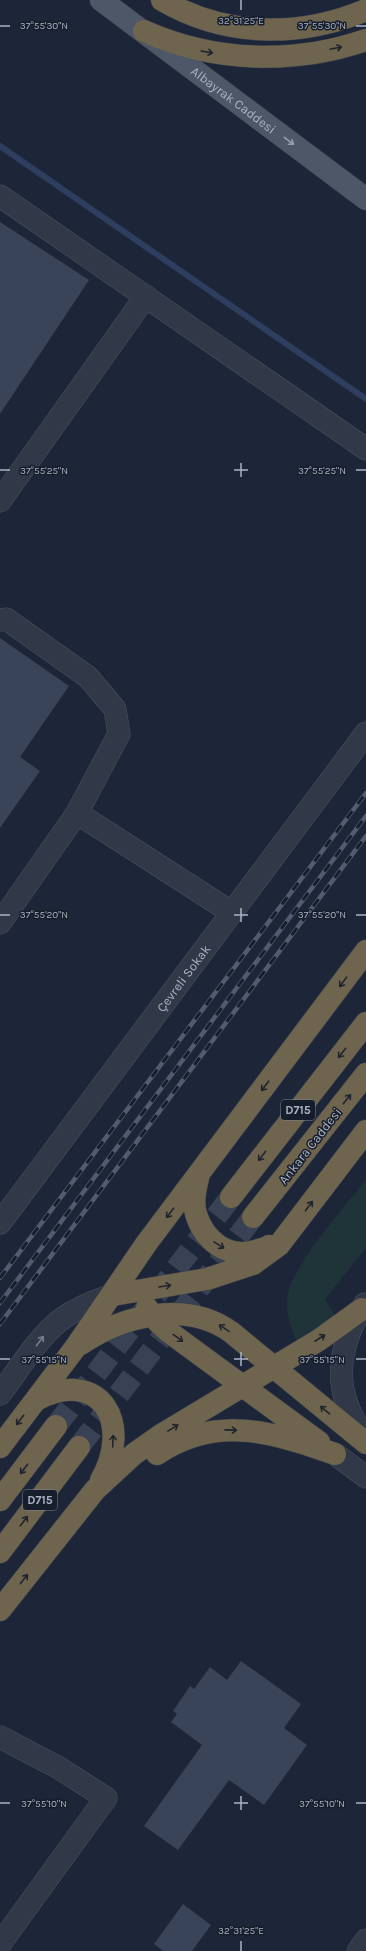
<svg xmlns="http://www.w3.org/2000/svg" width="366" height="1951" font-family="Karla,sans-serif">
	<style>
		.green { fill: #1f3439 }
		.lines { fill: none; stroke-linecap: round; stroke-linejoin: round }
		.stream { stroke: #2d3e5f; stroke-width: 6 }
		.building { fill: #394458 }
		.highway-tunnel { stroke: #394254; stroke-width: 22; stroke-dasharray: 22 11; stroke-linecap: butt }
		.minor-casing { stroke: #4b5363; stroke-width: 23 }
		.major-casing { stroke: #3a4251; stroke-width: 23 }
		.highway-casing { stroke: #38404f; stroke-width: 23 }
		.minor { stroke: #313948; stroke-width: 22 }
		.major { stroke: #4e5768; stroke-width: 22 }
		.highway { stroke: #6f644d; stroke-width: 22 }
		.rail-casing { stroke: #525c70; stroke-width: 4.5 }
		.rail { stroke: #161e2c; stroke-width: 3; stroke-dasharray: 9; stroke-linecap: butt }
		.oneway { stroke: #1f252f }
		.oneway2 { stroke: #939cae }
		.oneway3 { stroke: #747c8d }
		.ticks { fill: none; stroke: #aab3c5; stroke-width: 1.5 }
		.labels { text-anchor: middle; dominant-baseline: central; stroke-width: 3; stroke-linejoin: round; paint-order: stroke }
		.shield { fill: #161e2c; stroke: #7e8697; stroke-width: 1 }
		.shield-label { font-size: 12px; font-weight: bold; fill: #aab3c5 }
		.street-label { font-size: 13px; fill: #aab3c5; stroke: #161e2c }
		.ticks-label { font-size: 10px; text-anchor: middle; fill: #aab3c5; stroke: #161e2c; stroke-width: 3; stroke-linejoin: round; paint-order: stroke }
	</style>
	<rect width="100%" height="100%" fill="#1d2638"/>
	<!-- green -->
	<path class="green" d="M366,1180v68l-41,51 11,19 -39,24c-7,-16 -12,-31 -9,-48 5,-29 58,-89 78,-114z"/>
	<g class="lines">
		<!-- stream -->
		<path class="stream" d="M0,146l366,253"/>
	</g>
	<!-- building -->
	<path class="building" d="M0,222l89,58 -89,134z
		M0,638l69,48 -49,71 20,14 -40,57z
		M241,1661l60,43 -17,24 23,17 -43,60 -35,-25 -51,70 -34,-24 58,-81 -31,-23 6,-8 -4,-3 17,-25 4,3 16,-22 17,13z
		M183,1904l28,21 -19,26h-29l-9,-7z"/>
	<g class="lines">
		<!-- highway-tunnel -->
		<path class="highway-tunnel" d="M56,1426l175,-229
			M79,1447l174,-230"/>
		<defs>
			<g id="minor">
				<path d="M0,196l366,253"/>
				<path d="M0,501l146,-205"/>
				<path d="M0,620l6,-1 82,58 27,32 4,25 -42,79 -77,110"/>
				<path d="M77,813l154,99"/>
				<path id="s1" d="M0,1223l366,-490"/>
				<path d="M365,1304c-6,8 -12,19 -16,30 -15,40 -7,71 17,106"/>
				<path d="M0,1394c17,-22 37,-55 58,-72 16,-13 36,-21 55,-27"/>
				<path d="M335,1454l31,23"/>
				<path d="M0,1737l59,31 47,30 -106,146"/>
				<path d="M358,1951l8,-11"/>
			</g>
			<g id="major">
				<path id="s2" d="M101,0l265,199"/>
			</g>
			<path id="highway" d="M162,0c63,37 137,38 204,10
				M144,31c69,31 150,34 222,9
				M199,1174c-3,13 -7,27 -3,40 8,26 31,45 59,37 5,-2 10,-2 14,-5
				M231,1197l135,-174
				M253,1217l113,-143
				M113,1295l94,-16 46,-15 26,-19 87,-114
				M147,1308l11,14 11,10 150,110
				M81,1344c43,-29 105,-44 150,-12l135,111
				M36,1400c65,-34 97,24 65,80
				M0,1447l75,-99 71,-104 220,-293
				M157,1454c60,-40 115,-22 178,0
				M0,1500l56,-74
				M0,1552l79,-105
				M0,1610l95,-120 39,-36 27,-19 158,-95 43,-31"/>
		</defs>
		<!-- minor casing -->
		<use href="#minor" class="minor-casing"/>
		<!-- major casing -->
		<use href="#major" class="major-casing"/>
		<!-- highway casing -->
		<use href="#highway" class="highway-casing"/>
		<!-- minor -->
		<use href="#minor" class="minor"/>
		<!-- major -->
		<use href="#major" class="major"/>
		<!-- highway -->
		<use href="#highway" class="highway"/>
		<defs>
			<path id="rail" d="M0,1278l366,-485
				M0,1303l366,-487
				M0,1324l366,-488"/>
		</defs>
		<!-- rail casing -->
		<use href="#rail" class="rail-casing"/>
		<!-- rail -->
		<use href="#rail" class="rail"/>
	</g>
	<!-- one-way arrows -->
	<defs><path id="oneway-shaft" d="M-6 0H5M1.5-3L5.5 0L1.5 3" fill="none" stroke-width="1.6" stroke-linecap="round" stroke-linejoin="round"/></defs>
	<g class="oneway">
		<use href="#oneway-shaft" transform="translate(336 48) rotate(-12)"/>
		<use href="#oneway-shaft" transform="translate(207 52) rotate(10)"/>
		<use href="#oneway-shaft" transform="translate(343 982) rotate(127)"/>
		<use href="#oneway-shaft" transform="translate(342 1053) rotate(128)"/>
		<use href="#oneway-shaft" transform="translate(265 1086) rotate(127)"/>
		<use href="#oneway-shaft" transform="translate(347 1099) rotate(-52)"/>
		<use href="#oneway-shaft" transform="translate(262 1156) rotate(128)"/>
		<use href="#oneway-shaft" transform="translate(309 1206) rotate(-53)"/>
		<use href="#oneway-shaft" transform="translate(170 1213) rotate(127)"/>
		<use href="#oneway-shaft" transform="translate(219 1245) rotate(32)"/>
		<use href="#oneway-shaft" transform="translate(165 1286) rotate(-9)"/>
		<use href="#oneway-shaft" transform="translate(224 1328) rotate(-146)"/>
		<use href="#oneway-shaft" transform="translate(178 1338) rotate(36)"/>
		<use href="#oneway-shaft" transform="translate(320 1338) rotate(-33)"/>
		<use href="#oneway-shaft" transform="translate(325 1410) rotate(-140)"/>
		<use href="#oneway-shaft" transform="translate(20 1420) rotate(127)"/>
		<use href="#oneway-shaft" transform="translate(173 1428) rotate(-31)"/>
		<use href="#oneway-shaft" transform="translate(231 1430) rotate(1)"/>
		<use href="#oneway-shaft" transform="translate(113 1441) rotate(-87)"/>
		<use href="#oneway-shaft" transform="translate(24 1469) rotate(127)"/>
		<use href="#oneway-shaft" transform="translate(24 1521) rotate(-53)"/>
		<use href="#oneway-shaft" transform="translate(24 1579) rotate(-52)"/>
	</g>
	<use class="oneway2" href="#oneway-shaft" transform="translate(289 141) rotate(37)"/>
	<use class="oneway3" href="#oneway-shaft" transform="translate(40 1341) rotate(-53)"/>
	<!-- ticks -->
	<path class="ticks" d="M241,0v10M0,26h10M356,26h10M241,463v14M0,470h10M234,470h14M356,470h10M241,908v14M0,915h10M234,915h14M356,915h10M241,1352v14M0,1359h10M234,1359h14M356,1359h10M241,1796v14M0,1803h10M234,1803h14M356,1803h10M241,1941v10"/>
	<g class="labels">
		<!-- shield labels -->
		<g class="shield">
			<rect x="281" y="1100" width="34" height="20" rx="3"/>
			<rect x="23" y="1490" width="34" height="20" rx="3"/>
		</g>
		<g class="shield-label">
			<text x="298" y="1110">D715</text>
			<text x="40" y="1500">D715</text>
		</g>
		<!-- street labels -->
		<g class="street-label">
			<text stroke="none"><textPath href="#s2" startOffset="166">Albayrak Caddesi</textPath></text>
			<text stroke="none"><textPath href="#s1" startOffset="306">Çevreli Sokak</textPath></text>
			<text transform="translate(310 1146) rotate(-52)">Ankara Caddesi</text>
		</g>
	</g>
	<g class="ticks-label">
		<text x="241" y="24">32°31'25"E</text>
		<text x="44" y="29">37°55'30"N</text>
		<text x="322" y="29">37°55'30"N</text>
		<text x="44" y="474">37°55'25"N</text>
		<text x="322" y="474">37°55'25"N</text>
		<text x="44" y="918">37°55'20"N</text>
		<text x="322" y="918">37°55'20"N</text>
		<text x="44" y="1363">37°55'15"N</text>
		<text x="322" y="1363">37°55'15"N</text>
		<text x="44" y="1807">37°55'10"N</text>
		<text x="322" y="1807">37°55'10"N</text>
		<text x="241" y="1934">32°31'25"E</text>
	</g>
</svg>
